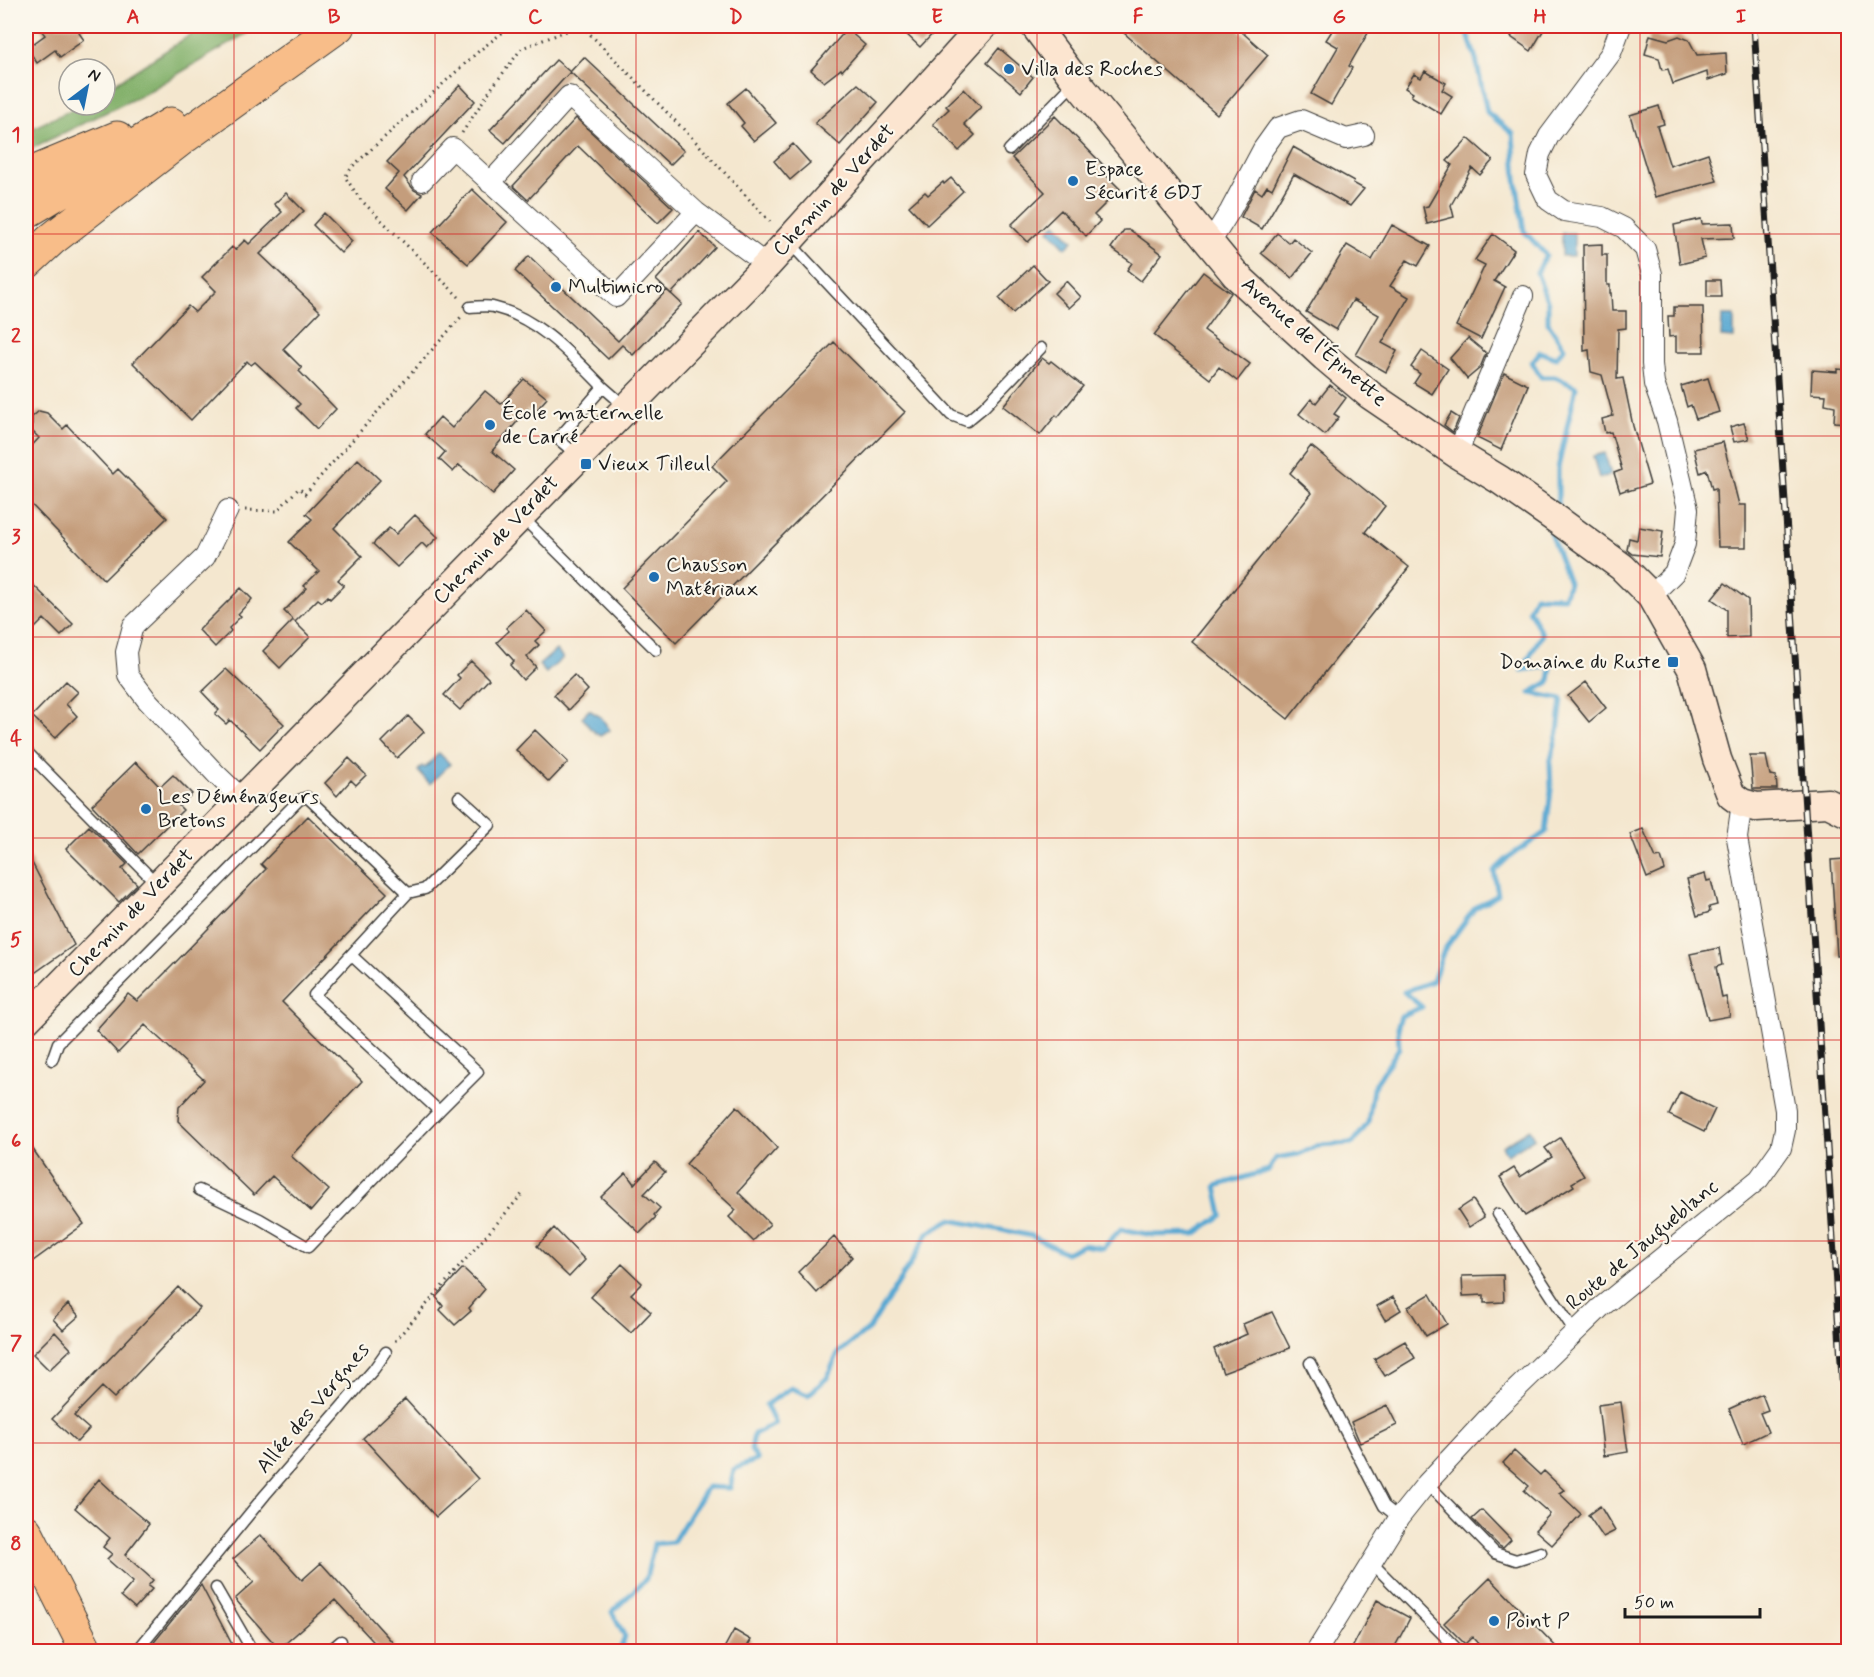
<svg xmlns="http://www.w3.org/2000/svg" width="1874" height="1677" font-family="Mynerve,sans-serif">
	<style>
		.forest { fill: #80af68; stroke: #4e6642; stroke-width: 1.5 }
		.water { fill: #58a8d2; stroke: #3a6277; stroke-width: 1.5 }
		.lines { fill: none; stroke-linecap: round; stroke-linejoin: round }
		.stream { stroke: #58a8d2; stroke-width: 5 }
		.building { fill: #c49d7c }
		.lane-casing { stroke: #3c3a37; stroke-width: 13 }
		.street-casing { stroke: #3c3a37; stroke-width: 22 }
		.secondary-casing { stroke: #3c3a37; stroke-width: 31 }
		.primary-casing { stroke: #3c3a37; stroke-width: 34 }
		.highway-casing { stroke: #3c3a37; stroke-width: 35 }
		.path { stroke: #3c3a37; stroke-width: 3; stroke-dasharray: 1.5 4.5; stroke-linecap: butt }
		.lane { stroke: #fff; stroke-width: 10 }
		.street { stroke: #fff; stroke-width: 20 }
		.secondary { stroke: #fce5d0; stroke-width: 28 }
		.primary { stroke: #f8bd89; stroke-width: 32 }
		.highway { stroke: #f8bd89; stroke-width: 33 }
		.rail-casing { stroke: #1c1c1c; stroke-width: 7 }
		.rail { stroke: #fbf7ec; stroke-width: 4.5; stroke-dasharray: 14; stroke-linecap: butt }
		.grid { fill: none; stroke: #d62828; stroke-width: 1.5; stroke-opacity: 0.55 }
		.poi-dot { fill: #1f6fb2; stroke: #fbf7ec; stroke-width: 2 }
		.labels { text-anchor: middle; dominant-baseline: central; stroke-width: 4.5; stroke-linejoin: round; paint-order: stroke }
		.poi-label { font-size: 21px; fill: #1c1c1c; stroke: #fbf7ec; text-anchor: start }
		.street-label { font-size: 21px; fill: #1c1c1c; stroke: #fbf7ec }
		.neatline { fill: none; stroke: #d62828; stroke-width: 2 }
		.grid-label { font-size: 20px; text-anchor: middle; font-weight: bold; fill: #d62828 }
	</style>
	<rect width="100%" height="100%" fill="#fbf7ec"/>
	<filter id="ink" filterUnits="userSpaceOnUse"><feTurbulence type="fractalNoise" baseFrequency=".0167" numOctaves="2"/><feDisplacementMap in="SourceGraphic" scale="12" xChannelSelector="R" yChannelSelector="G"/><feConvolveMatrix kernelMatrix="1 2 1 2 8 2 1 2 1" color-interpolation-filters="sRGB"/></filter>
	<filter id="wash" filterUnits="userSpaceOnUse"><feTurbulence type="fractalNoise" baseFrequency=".008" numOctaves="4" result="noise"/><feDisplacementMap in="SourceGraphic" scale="24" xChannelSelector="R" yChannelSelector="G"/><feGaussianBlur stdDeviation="1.35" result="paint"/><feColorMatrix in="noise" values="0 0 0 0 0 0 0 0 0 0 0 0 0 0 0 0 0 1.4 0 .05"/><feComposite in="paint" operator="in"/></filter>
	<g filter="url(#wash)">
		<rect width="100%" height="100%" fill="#f4e7cf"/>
		<!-- forest -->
		<path class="forest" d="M204,26h55l-113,67 -120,58v-20l56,-26h23v-15z"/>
		<!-- water -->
		<path class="water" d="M1056,223l17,18 -7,7 -17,-18z
			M1562,233h12v23h-12z
			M1722,316h12v22l-13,-1z
			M1605,453l6,22 -12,3 -6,-22z
			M556,650l7,8 -17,15 -7,-8z
			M589,710l12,7 9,13 -10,6 -10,-8 -8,-11z
			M439,753l11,11 -20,20 -12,-13 4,-5 3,2z
			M1530,1129l5,9 -28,17 -5,-9z"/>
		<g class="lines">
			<!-- stream -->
			<path class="stream" d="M1465,26l11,33 11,53 26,22 3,45 8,52 22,24 -9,18 11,30v20l16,25 -8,10 -16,-6 -8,10 9,15h14l21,10 -18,81v37
				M619,1652l6,-15 -13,-25 34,-33 8,-35 19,-2 34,-55 23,1 4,-19 23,-9 -6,-10 3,-16 21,-10 -9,-19 25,-17 17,7 19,-17 11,-25 31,-24 42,-66 17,-30 22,-13 82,16 34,17 17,-8 20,3 18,-19 32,6 42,-1 27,-19 -6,-29 53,-16 7,-12 23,-4 20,-9 34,-2 15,-20 5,-35 26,-40 -1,-23 3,-9 21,-9 -18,-15 29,-11 11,-31 31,-42 23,-13 -4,-24 16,-15 36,-24 5,-42 -1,-27 8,-31 4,-33 -32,-6 19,-11 2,-16 -29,4 20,-36 -13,-24 6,-14 29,1 5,-14 -19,-51"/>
		</g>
		<g id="blocks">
			<!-- building -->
			<path class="building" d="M38,26h47l-6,7 5,7 -24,17 -5,-7 -18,13 -6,-9 -1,-8 15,-11z
				M912,26h28l-20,21 -15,-14z
				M1116,26h119l33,29 -51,59z
				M1335,26h37l-23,40 3,2 -21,37 -20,-11 27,-47 -12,-7z
				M1519,26h27l-15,25 -20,-14z
				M847,29l18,16 -23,26 -1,-2 -17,13 -13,-12z
				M1650,35l18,5 11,-4 10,4 8,15 29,-2 1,21 -19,6 -1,-8 -34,12 -5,-15 -6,1 -3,-12 -14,-4z
				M999,48l34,29 -12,15 -34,-29z
				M584,57l100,94 -14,14 -100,-93z
				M556,60l14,12 -65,71 -15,-13z
				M1425,71l21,12 -4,7 10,6 -11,18 -30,-18 2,-3 -8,-5 9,-14 7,4z
				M858,84l20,18 -38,43 -25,-22z
				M460,85l15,16 -71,76 10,13 8,4 -14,16 -23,-21 14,-16 -12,-11z
				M746,88l30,35 -22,18 -13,-15 3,-3 -16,-20z
				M964,89l17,18 -17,17 11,11 -16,16 -26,-27 16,-15 -3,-3z
				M1659,106l5,18 -7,2 13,40 38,-13 9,28 -62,16 -25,-82z
				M1055,116l53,54 -4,3 16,16 -26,26 6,6 -14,15 -25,-26 -33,32 -17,-17 34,-33 -33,-34z
				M576,118l97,90 -15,15 -80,-77 -50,54 -15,-14z
				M1468,138l25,22 -13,15 -8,-7 -21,37 3,12 -27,7 -4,-17 5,-1 24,-41 -5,-4z
				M793,144l17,19 -20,17 -16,-19z
				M1293,147l61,34 -1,2 11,6 -14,17 -56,-32 -32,55 -21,-12 14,-28 7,5 5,-8 5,3z
				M951,178l12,13 -36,34 -18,-19 16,-14 3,3 15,-13 1,2z
				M472,189l35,33 -39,42 -36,-32z
				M286,193l18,18 -44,43 60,57 -37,38 19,19 -3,3 37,38 -19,20 -21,-21 4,-4 -45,-42 -4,3 -4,-4 -56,59 -58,-57 55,-57 7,6 21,-21 -14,-14 30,-30 3,3 10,-10 4,4 33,-32 -8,-8z
				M324,213l28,28 -11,12 -28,-28z
				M1701,219l1,5 31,-1 1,15 -33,1 4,19 -25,6 -6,-39z
				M1392,225l38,21 -12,20 -11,-6 -17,26 19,11 -27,46 15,8 -11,21 -30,-17 23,-40 -26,-15 -17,30 -30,-18 41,-67 25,15z
				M1124,230h6l32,24 -21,27 -14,-11 5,-7 -21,-15z
				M699,232l16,15 -44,47 -15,-14z
				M1277,233l12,10 4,-5 19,15 -20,25 -31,-25z
				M1493,234l21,16 -20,31 11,6 -24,52 -25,-13 29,-61 -10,-5z
				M1602,244v11h5v30h3v8h1l1,18h14v17l-8,1 -1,50 6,-1 10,48 17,58 -22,7v-2l-8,3 -6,-19 8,-3 -11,-38 -6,1 -3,-14 11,-3 -11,-41 -11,-3 -2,-22 -5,1 -1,-106z
				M529,256l89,85 49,-51 15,14 -49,51 -11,-10 -14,14 -93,-88z
				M1033,265l15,16 -35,32 -14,-15z
				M1203,272l28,21 -27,37 46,34 -13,17 -18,-14 -9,12 -56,-44z
				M1707,280h13l1,17h-14z
				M1066,281l15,16 -12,11 -15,-15z
				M1674,307h29l1,45h-28v-16l-7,1 -1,-21h6z
				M1468,338l18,15 -6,15 -13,11 -17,-21z
				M834,342l71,70 -229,231 -54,-55 105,-107 -15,-15z
				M1422,351l26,18 -16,25 -18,-11 6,-9 -9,-7z
				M1042,358l7,5 2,-2 32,25 -25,31 -2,-2 -16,20 -37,-29z
				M1837,369l11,1v53l-14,-1 1,-16 -10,-2 1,-9 -15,-1 1,-24 25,2z
				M1504,373l24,12 -27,65 -24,-12z
				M1708,378l11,34 -23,7 -5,-14 -4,2 -6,-21z
				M524,379l23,19 -14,16 -5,-5 -36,42 22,19 -21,24 -34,-29 -6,7 -14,-13 6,-7 -20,-18 15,-17 12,11 33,-37 16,13z
				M1330,385l16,13 -12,16 5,3 -14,18 -26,-21 12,-15 5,4z
				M39,411l8,2 16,16 4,-4 46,49 5,-5 49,49 -63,62 -78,-81v-47l13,-14 -7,-7v-14z
				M1451,413l8,5 -6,14 -9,-7z
				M1744,423l5,16 -15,3 -4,-15z
				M1723,442l16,63h7v42h-28l-2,-59 -4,1 -5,-19 -7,3 -6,-24z
				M1311,446l74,60 -20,26 44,35 -121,152 -96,-77 120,-149 -22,-20z
				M358,459l22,21 -46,48 28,28 -24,24 6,5 -14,14 -2,-3 -6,6 -4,-3 -23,23 -11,-11 23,-23 -3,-2 15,-15 -30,-29 23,-23 -6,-5z
				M415,515l23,22 -11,11 -5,-5 -25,24 -24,-23 16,-16 7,6z
				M1639,527l24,4 -3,26 -28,-3 -5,-4 2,-12 8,2z
				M26,578l47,46 -12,12 -17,-17 -18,18z
				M1725,583l23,17 1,37 -22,1v-28l-15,-11z
				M241,588l11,11 -14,15 3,2 -12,12 2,3 -16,16 -16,-17z
				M526,610l20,21 -11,10 4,4 -12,12 9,10 -13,13 -13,-15 4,-4 -17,-19 12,-11 -3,-3z
				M293,620l17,17 -30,31 -17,-17z
				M471,661l18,18 -29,31 -16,-15 16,-17 -3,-3z
				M226,669l58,55 -24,25 -30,-29 -4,4 -11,-10 4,-4 -17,-18z
				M574,675l14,15 -19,20 -15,-15z
				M66,681l12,11 -12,12 11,12 -22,22 -23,-22z
				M1586,682l20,26 -17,14 -21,-26z
				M408,716l16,16 -27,26 -15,-16z
				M535,730l33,32 -19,20 -33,-32z
				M1750,756h16l4,19 6,1 1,13h-24z
				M349,758l17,17 -10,10 -5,-5 -14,16 -12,-13z
				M136,762l24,25 13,-12 19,19 -13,12 4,4 -45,44 -46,-49z
				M308,816l79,77 -105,109 80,79 -71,75 38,34 -18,21 -39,-35 -18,19 -76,-74 1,-14 25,-27 -59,-55 -27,28 -22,-23 32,-36 9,7 35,-35 94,-97 -5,-5z
				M89,826l38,38 -5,5 15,15 -18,18 -53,-53z
				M1643,829l13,29 5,-1 4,13 -18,8 -17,-44z
				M26,851l48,94 -48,34z
				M1845,859l3,40v57h-11l-6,-96z
				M1705,874l2,7 4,-1 6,25 -8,2 1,5 -13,4 -10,-37z
				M1719,948l3,17 -6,2 6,31 4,-1 4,19 -22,4 -18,-66z
				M1680,1092l35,17 -11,23 -35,-17z
				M737,1106l40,42 -39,44 32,32 -17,17 -24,-24 7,-7 -50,-46z
				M1560,1138l24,38 -12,7 2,3 -49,30 -25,-39 14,-9 6,9 32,-20 -7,-9z
				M26,1139l58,85 -58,42z
				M655,1162l10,10 -21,22 16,14 -6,7 2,2 -16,16 -39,-36 25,-24 8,11z
				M1473,1200l11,17 -15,10 -11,-17z
				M554,1228l31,32 -16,17 -32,-31z
				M834,1237l18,20 -35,36 -19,-21z
				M622,1264l20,19 -11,11 20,18 -20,21 -40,-36z
				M463,1268l22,21 -16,19 2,3 -16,14 -15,-15 3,-4 -7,-9z
				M1503,1275l1,27 -20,1v-8l-21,1 -1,-20z
				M178,1287l22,21 -86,90 -12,-11 -28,29 15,13 -12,13 -25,-23z
				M1430,1294l17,30 -21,12 -18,-29z
				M1393,1297l8,13 -16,10 -8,-14z
				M68,1304l11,12 -16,14 -10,-11z
				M1272,1312l18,36 -67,25 -9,-24 33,-15 -4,-10z
				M55,1332l16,17 -22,21 -16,-16z
				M1405,1341l10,17 -30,18 -11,-17z
				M1762,1394l6,16 -8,3 8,19 -25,12 -14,-35z
				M405,1399l73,80 -42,38 -73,-79z
				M1621,1402l7,50 -24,4 -6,-51z
				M1387,1405l10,20 -37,18 -9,-21z
				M1514,1451l26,24 4,-4 20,19 -5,3 22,21 -29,31 -17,-15 15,-16 -26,-23 5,-5 -26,-23z
				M99,1479l15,14 -1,1 36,30 -24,31 28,25 -5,6 4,3 -17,19 -14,-12 12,-14 -26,-23 5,-5 -9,-7 7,-9 -35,-30z
				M1600,1506l15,25 -12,6 -15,-22z
				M1482,1510l29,30 -8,8 -4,-2 -27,-27z
				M261,1535l41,45 19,-17 74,82 -8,7h-4l-48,-52 -56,49 -44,-50 19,-17 -21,-23z
				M1490,1578l71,74h-75l-14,-15 -7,7 -21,-21z
				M201,1585l35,67h-90z
				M1377,1600l33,18 -18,34h-42z
				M734,1630l17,10 -7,12h-22z"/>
		</g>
	</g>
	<g filter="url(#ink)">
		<use href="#blocks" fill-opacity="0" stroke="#3c3a37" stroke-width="1.5"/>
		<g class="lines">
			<defs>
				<path id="lane" d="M1009,150l67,-69
					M789,242l162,173 16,6 17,-14 57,-59
					M470,307c7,0 16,-2 23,0 46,11 80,50 112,82
					M577,455l-19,-16 45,-52 24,21
					M521,516l135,134
					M26,751l131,133
					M408,893l17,-4 65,-64 -31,-28
					M351,955l127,117 -39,39
					M52,1060l6,-17 241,-243 8,-3 101,96 -94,102 125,116 -131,136 -48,-28 -61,-29
					M1498,1214l77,118
					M1310,1363l74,143 15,12
					M1427,1483l68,70 21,7 25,-8
					M1371,1562l89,90
					M216,1588l37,64
					M136,1652l129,-157 109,-126 12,-17
					M328,1652l13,-11"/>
				<path id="street" d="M1621,26l-10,27 -62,83 -9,18 -4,21 12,25 16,11 38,6 22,11 21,21 7,25v90l2,20 13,37 21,88 -3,35 -11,29 -23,23
					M422,181l31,-33 163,149 80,-85
					M490,183l79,-87 127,116 71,53
					M1210,243l20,-32 33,-62 15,-21 23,-8 45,19 18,-4
					M1457,454l66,-158
					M228,510l-23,47 -72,69 -7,26 2,23 19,25 69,74 26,25
					M1316,1652l83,-134 28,-35 72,-77 101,-98 159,-129 22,-31 4,-18v-20l-48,-272 5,-35"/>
				<path id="secondary" d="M1035,26l41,55 160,194 89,82 45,38 87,59 43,26 59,41 63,46 29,29 41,73 25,90 14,36 11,8 14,4 72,-4 20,10
					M26,1020l741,-755 216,-239"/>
				<path id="primary" d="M26,1531l61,121"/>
				<path id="highway" d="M26,176l91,-38
					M26,212l145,-88
					M26,263l26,-24 133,-103 153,-110"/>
			</defs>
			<!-- lane casing -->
			<use href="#lane" class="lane-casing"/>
			<!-- street casing -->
			<use href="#street" class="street-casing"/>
			<!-- secondary casing -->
			<use href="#secondary" class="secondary-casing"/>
			<!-- primary casing -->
			<use href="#primary" class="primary-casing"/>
			<!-- highway casing -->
			<use href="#highway" class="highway-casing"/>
			<!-- path -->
			<path class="path" d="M582,26l117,119 74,80
				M1843,26l5,41
				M462,133l29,-44 31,-41 58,-22
				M459,297l-99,-98 -15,-22 8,-11 127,-116 31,-24
				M245,510l32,1 22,-23 6,6 156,-177
				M395,1341l129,-149"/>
			<!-- lane -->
			<use href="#lane" class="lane"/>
			<!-- street -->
			<use href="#street" class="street"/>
			<!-- secondary -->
			<use href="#secondary" class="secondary"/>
			<!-- primary -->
			<use href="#primary" class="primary"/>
			<!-- highway -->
			<use href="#highway" class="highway"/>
			<defs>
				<path id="rail" d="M1754,26l94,1443"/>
			</defs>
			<!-- rail casing -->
			<use href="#rail" class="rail-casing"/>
			<!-- rail -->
			<use href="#rail" class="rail"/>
		</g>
	</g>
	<!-- grid -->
	<path class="grid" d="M234,26v1626M435,26v1626M636,26v1626M837,26v1626M1037,26v1626M1238,26v1626M1439,26v1626M1640,26v1626M26,234h1822M26,436h1822M26,637h1822M26,838h1822M26,1040h1822M26,1241h1822M26,1443h1822"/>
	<!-- markers -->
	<g class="poi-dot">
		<circle cx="1009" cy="69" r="6"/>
		<circle cx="1073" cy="181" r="6"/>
		<circle cx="556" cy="287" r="6"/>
		<circle cx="490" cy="425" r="6"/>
		<rect x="580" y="458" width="12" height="12" rx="3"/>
		<circle cx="654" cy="577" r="6"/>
		<rect x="1667" y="656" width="12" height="12" rx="3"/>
		<circle cx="146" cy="809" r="6"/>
		<circle cx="1494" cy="1621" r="6"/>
	</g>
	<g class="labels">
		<!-- poi labels -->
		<g class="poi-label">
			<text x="1021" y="69">Villa des Roches</text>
			<text x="1085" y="169">Espace<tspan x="1085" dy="24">Sécurité GDJ</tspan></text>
			<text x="568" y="287">Multimicro</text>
			<text x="502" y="413">École maternelle<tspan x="502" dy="24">de Carré</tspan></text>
			<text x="598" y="464">Vieux Tilleul</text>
			<text x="666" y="565">Chausson<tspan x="666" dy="24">Matériaux</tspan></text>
			<text x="1661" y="662" text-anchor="end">Domaine du Ruste</text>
			<text x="158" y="797">Les Déménageurs<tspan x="158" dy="24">Bretons</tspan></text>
			<text x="1506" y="1621">Point P</text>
		</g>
		<!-- street labels -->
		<g class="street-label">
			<text transform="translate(834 190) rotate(-48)">Chemin de Verdet</text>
			<text transform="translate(1314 342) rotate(41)">Avenue de l'Épinette</text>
			<text transform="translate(496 540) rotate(-46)">Chemin de Verdet</text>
			<text transform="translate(131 913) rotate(-46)">Chemin de Verdet</text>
			<text transform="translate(1642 1245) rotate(-40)">Route de Jaugueblanc</text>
			<text transform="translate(313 1408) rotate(-50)">Allée des Vergnes</text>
		</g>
	</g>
	<!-- margin -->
	<rect width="1874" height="1677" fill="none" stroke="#fbf7ec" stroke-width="66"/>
	<!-- north arrow -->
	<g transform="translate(87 87) rotate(32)"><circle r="28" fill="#fbf7ec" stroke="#a29f99" stroke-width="1.5"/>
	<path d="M0-4.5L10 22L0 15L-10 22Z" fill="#1f6fb2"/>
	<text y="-9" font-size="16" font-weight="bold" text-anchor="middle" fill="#1c1c1c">N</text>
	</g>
	<!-- scale -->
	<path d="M1625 1608v9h135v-9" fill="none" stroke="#1c1c1c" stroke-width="3"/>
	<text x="1634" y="1608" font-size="18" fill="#1c1c1c" stroke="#fbf7ec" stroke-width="4.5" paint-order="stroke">50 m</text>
	<rect x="33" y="33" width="1808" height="1611" class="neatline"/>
	<g class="grid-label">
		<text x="133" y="23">A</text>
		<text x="334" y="23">B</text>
		<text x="535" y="23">C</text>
		<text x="736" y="23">D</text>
		<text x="937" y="23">E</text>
		<text x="1138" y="23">F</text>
		<text x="1339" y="23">G</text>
		<text x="1540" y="23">H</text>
		<text x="1741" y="23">I</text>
		<text x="16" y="141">1</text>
		<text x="16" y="342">2</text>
		<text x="16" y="543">3</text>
		<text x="16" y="745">4</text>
		<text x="16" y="946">5</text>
		<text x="16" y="1147">6</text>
		<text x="16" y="1349">7</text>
		<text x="16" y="1550">8</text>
	</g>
</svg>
